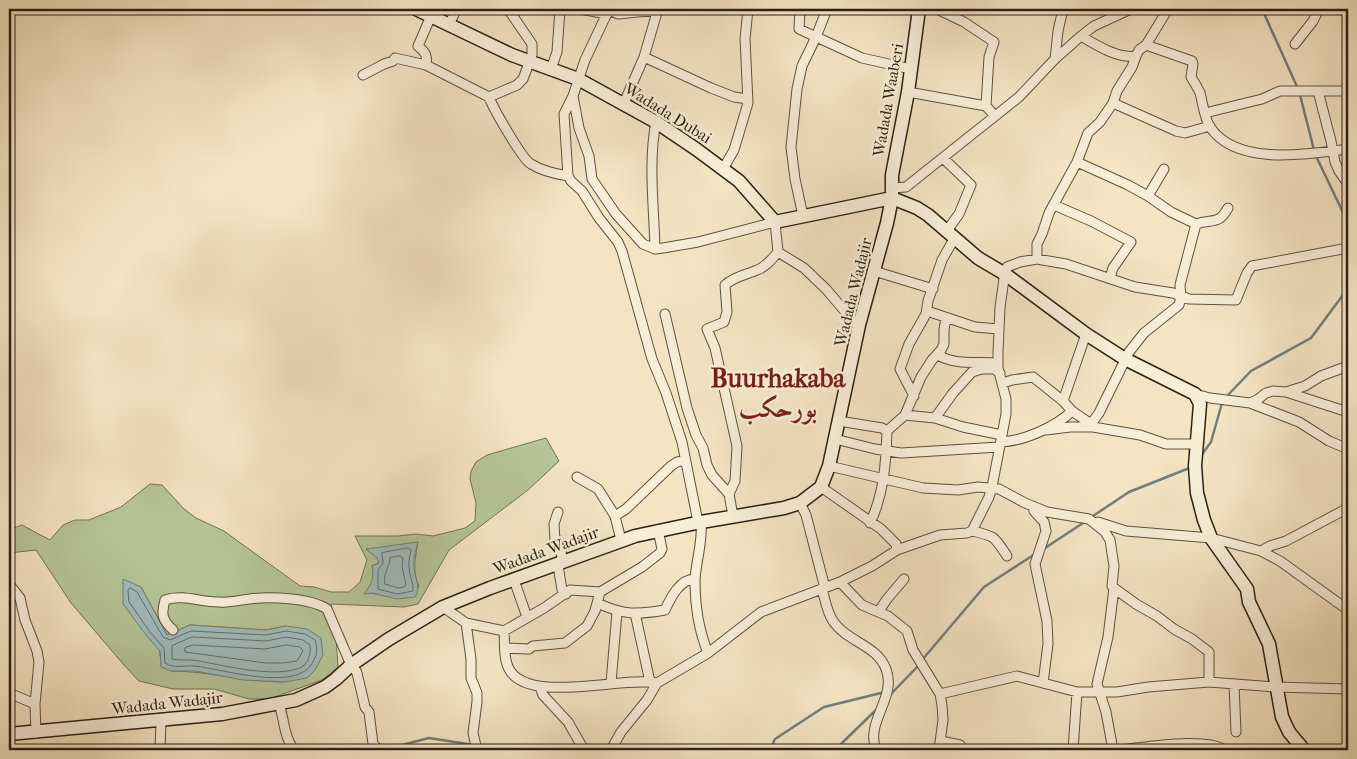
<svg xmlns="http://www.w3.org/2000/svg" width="1357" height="759" font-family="'IM FELL French Canon',Amiri,serif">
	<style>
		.green { fill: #b6c597; stroke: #707356; fill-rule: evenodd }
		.water { fill: #9fbcbd; stroke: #717e79 }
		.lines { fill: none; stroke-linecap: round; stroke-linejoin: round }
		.shore { stroke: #656e68; stroke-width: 1 }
		.stream { stroke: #717e79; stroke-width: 2.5 }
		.street-casing { stroke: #5d5240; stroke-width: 11 }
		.secondary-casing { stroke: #2b2114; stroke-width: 15 }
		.street { stroke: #f8edd7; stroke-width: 9 }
		.secondary { stroke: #f8edd7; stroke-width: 12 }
		.labels { text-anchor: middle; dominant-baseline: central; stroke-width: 5; stroke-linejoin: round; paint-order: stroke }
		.street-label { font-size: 16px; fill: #2b2114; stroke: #f8edd7 }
		.town-label { font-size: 26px; font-weight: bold; fill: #7a1f14; stroke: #f8edd7 }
	</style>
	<rect width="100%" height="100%" fill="#f4e4c2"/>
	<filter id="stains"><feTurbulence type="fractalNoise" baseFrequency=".004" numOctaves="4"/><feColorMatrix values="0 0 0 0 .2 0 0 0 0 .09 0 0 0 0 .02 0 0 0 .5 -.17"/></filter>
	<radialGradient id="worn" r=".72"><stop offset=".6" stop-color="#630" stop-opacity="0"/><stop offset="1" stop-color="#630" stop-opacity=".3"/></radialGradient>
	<!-- green -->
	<path class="green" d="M546,438l13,23 -31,29 -79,60 -31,54 -14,3 -73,-3 4,19 3,44 -16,13 -53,19h-20l-35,-10h-41l-34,-8 -15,-16 -53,-62 -35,-53 -27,3v-23l13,-5 28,15 13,-15 12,-5h14l32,-13 29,-23 12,1 22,24 12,9 28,13 76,55 14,1 17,5h18l11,-10 7,-22 -12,-24h43l18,-2 17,2 32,-8 10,-7 1,-18 -6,-24 1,-8 5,-9 11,-7zM418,542c-3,17 -6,29 1,45l-37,8 -10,-2 2,-19 -2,-8 7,-3 -1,-5 -11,-8zM141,587l26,48 23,-10 76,5 20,-4 -1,56c-38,0 -76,-11 -114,-11l-11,-15v-5z"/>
	<!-- water -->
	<path class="water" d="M418,542c-2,8 -5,16 -4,24 0,12 8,21 1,31l-18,2 -25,-6 -8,1c8,-10 10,-16 8,-28l7,-3 -2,-5 -11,-9z
		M123,579l18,8 26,48 23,-10 76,5 20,-4 21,3 14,9 2,17 -8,15 -8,8 -22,4 -42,-2 -48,-9h-24l-10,-4 -1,-16 -14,-16 -23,-31z"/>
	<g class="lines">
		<!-- shore -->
		<path class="shore" d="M408,548l3,2c-1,6 -3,12 -2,17 0,8 5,17 4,24l-16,3 -19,-5v-19l5,-7 -1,-10z
			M400,556l3,2 -1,8 4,19 -2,2 -6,1 -13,-4c-3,-9 5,-17 5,-26z
			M130,588l7,4 26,45 7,3 21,-9 75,4 20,-4 19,3 10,6c3,9 2,15 -2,22 -15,31 -91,7 -118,4 -10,-1 -21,3 -30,-3l-1,-15 -14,-16 -21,-30 -1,-11z
			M192,637l74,4 20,-4 17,3 7,5c1,8 -1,19 -10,23 -27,10 -73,-2 -101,-7 -9,-2 -18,0 -27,-2v-13z
			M193,645l72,4 21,-4 14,2 3,4 -6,10 -14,2h-17l-81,-11v-4z"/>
		<!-- stream -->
		<path class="stream" d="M1262,9l37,82 16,63 33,69
			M1225,398l26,-27 60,-33 32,-43 5,-14
			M1200,457l11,-15 11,-39
			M1090,518l39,-26 63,-25
			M1042,550l44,-29
			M922,660l62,-73 51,-33
			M890,695l29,-30
			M479,746l12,4
			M308,750l1,-2 5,2
			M382,750l47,-12 45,7
			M770,750l5,-11 49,-32 61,-15
			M837,750l5,-7 36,-35"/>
		<defs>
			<path id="street" d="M580,9l27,5
				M609,9l-24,51 -12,36 -9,18 4,62 3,5 11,10 17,27 19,24 4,9 30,108 14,34 16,49 16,80
				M714,9h12
				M800,9l-1,20 63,29 49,11
				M937,9l27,13 30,20 -5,15 -3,49 8,9
				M609,10l9,4 39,-4
				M449,24l8,-15
				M1081,36c15,9 37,23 55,20
				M1295,44l18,-23 6,-12
				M1146,45l46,16 1,3 -2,13c3,5 7,11 9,16 3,11 4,24 10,34 27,40 99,27 138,22
				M644,57l67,31 23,9 14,2
				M1055,59l3,-28 5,-22
				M426,65c2,-9 -1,-13 -8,-19l13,-30
				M551,69l6,-17 3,-43
				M363,75l21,-11 9,-3 2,-3 31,7 63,32c4,11 33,62 42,67 11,7 25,10 37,12
				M1318,91l13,50 4,21 4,9 9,13
				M908,92l78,14
				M573,96l6,32 10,28 3,23 24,35 27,30 12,5 8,-1 35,-6 77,-20 3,30 26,16 22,21 28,33 5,3
				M489,97l28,-12 6,-6 9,-24v-11l-24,-35
				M624,103l20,-46 14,-48
				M1113,103l63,28 9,2 25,-7
				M1205,113l57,-14 18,-8h68
				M943,158l28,27 -12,29 -13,18
				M1077,162l51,23 20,11 23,16 25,12 -16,61 1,12 -2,8 -35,28 -15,19 -30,61 -8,11
				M723,169l11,-19 14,-47 -3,-64 3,-30
				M892,188l14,-1 113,-90 36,-38 26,-23 13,-10 37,-17
				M1148,196l16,-27
				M1054,205l37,16 40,21 -18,26 -3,10
				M803,216l-8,-37 -4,-32 6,-58 5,-23 14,-29 11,-28
				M1196,224c16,-6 22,2 32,-16
				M655,249c-1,-42 -7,-87 1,-127
				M1037,259v-15l5,-10 7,-21 28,-51 11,-29 12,-11 13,-19 4,-12 15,-24 4,-11 3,-6 7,-5 22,-36
				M874,271l59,18
				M927,311l48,16 24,2
				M665,314l22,94 9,27 7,13 4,17 5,10 17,19 4,22
				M938,355c18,11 40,6 60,8
				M1003,383l9,-3 21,-3 30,24 9,10 19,13 2,3 47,8 26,9h30
				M1286,392l19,-6 16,-10 27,-10
				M1195,394l15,4 40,5 49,19 30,19 19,8
				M914,396l-14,-27 9,-25 17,-30 2,-13 14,-41 12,-21
				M1063,401l23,-67
				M1250,403l7,-3 9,-7 7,-2 13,1 62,20
				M905,415l30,3 28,9 39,8
				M935,418l18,-25 19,-21 10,-3h12l6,4
				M839,421l43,7 5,3
				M1046,430l24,-3h23
				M835,439l40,10 26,4 98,-6
				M1002,442c21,-1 54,-15 70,-31
				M829,466l94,22 35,2 20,-3 21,2 26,14 22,9 42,7 16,13 5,8 4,26 -2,20 2,2 -6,49 -11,47 9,28 7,38
				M577,477l21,12 17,27 6,24
				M821,487l60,42 15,15 1,6
				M729,494l6,-13 2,-35 -22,-98 -8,-19 17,-7 3,-10 -2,-27c10,-9 21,-10 32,-15 9,-3 15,-11 21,-18
				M800,503l6,12 19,73
				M1033,506l1,5 10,11 2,9 -11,33 12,57 1,23 -5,39
				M558,512l-4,12 1,17h4l4,22
				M615,516l11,-7 45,-43 6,-4 8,-2
				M701,522c2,20 -5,38 -6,58 0,24 4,51 13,73
				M1098,522l28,9 85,7 50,13 19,10 68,49
				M870,523c14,-29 16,-60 17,-92l18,-16 16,-38 11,-17 9,-10 3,-6v-14l2,-12
				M972,531c23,5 22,5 35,25
				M1261,551l9,-5 16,-5 62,-33
				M558,565l4,25 4,4
				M514,580l13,37
				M840,582l22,23 26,11 19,15 6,19 27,44 2,11 1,15 -4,30
				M9,584l11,14 5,22 12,31 2,11 -4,42 1,29
				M1114,588l22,16 21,12 17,13 18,10 17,13v30
				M822,589c3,10 5,23 11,32 14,21 44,24 53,48 11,29 -21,52 -10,81
				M597,603c27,12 39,12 68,7 6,-13 15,-31 30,-31
				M443,607l23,16 38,8c1,12 -1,27 5,38 19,36 113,7 148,14
				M879,611l8,-12 17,-20
				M635,613l15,69
				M466,623l5,36v19l6,15v9l-4,31 4,17
				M173,630c-11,-10 -12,-16 -8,-30 18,-6 35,2 54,2 11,1 21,-2 31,-3 20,-3 60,-1 77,10l24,56
				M504,631l40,-23 26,-18 30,2
				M505,648l24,1 4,-3 32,-3 22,-17 8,-15 5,-19 42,-25 18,-14 2,-4 -4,-19
				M352,664l5,9 8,34 4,5 4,32 6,6
				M611,683l6,-71
				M1234,684l2,48
				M540,687l3,8 25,27 16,28
				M9,693l26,11
				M940,694l77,-18 60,16h40l31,-5 61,-5 67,5 72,2
				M279,703c5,16 5,34 15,47
				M941,741l19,4 3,5
				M160,750l1,-29
				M611,750l10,-18 26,-32 10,-17 51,-30 53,-41 79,-30 32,-16 25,-16 43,-15 27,-2 5,-2 17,-34 3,-10 14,-73v-15l-8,-31v-15l2,-46 4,-28 3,-12 13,-5 17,-3 29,5 69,23 38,6 16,6 47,1 11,-27 5,-7 96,-18
				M1073,750l4,-58
				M1121,750c24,-3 84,-13 104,0"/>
			<path id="secondary" d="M416,9l96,46 66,24 78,43 40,27 43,32 36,41 117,-24
				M892,198l25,10 11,7 50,43 27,16 81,60 39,25 70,35 5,10 -5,62 2,27 7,27 7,18 36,51 2,13 20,42 13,73 7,15 15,18
				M9,734l213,-20 74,-14 29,-13 11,-8 15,-14 38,-26 54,-32 47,-19 145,-52 66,-14 83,-14 16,-5 21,-16 8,-21 30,-141 28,-102 5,-25v-23l16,-83 11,-83"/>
		</defs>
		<!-- street casing -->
		<use href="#street" class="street-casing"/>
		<!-- secondary casing -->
		<use href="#secondary" class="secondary-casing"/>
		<!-- street -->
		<use href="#street" class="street"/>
		<!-- secondary -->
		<use href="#secondary" class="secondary"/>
	</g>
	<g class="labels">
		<!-- street labels -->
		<g class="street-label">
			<text transform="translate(888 100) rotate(-80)">Wadada Waaberi</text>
			<text transform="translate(668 113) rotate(32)">Wadada Dubai</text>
			<text transform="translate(853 292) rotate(-76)">Wadada Wadajir</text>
			<text transform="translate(546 550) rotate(-20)">Wadada Wadajir</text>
			<text transform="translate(167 703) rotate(-6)">Wadada Wadajir</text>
		</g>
		<!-- town labels -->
		<g class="town-label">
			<text x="778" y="378">Buurhakaba<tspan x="778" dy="30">بورحكب</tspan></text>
		</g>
	</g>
	<!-- margin -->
	<rect width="1357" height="759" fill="none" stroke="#f4e4c2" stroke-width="30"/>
	<rect x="10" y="10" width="1337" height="739" fill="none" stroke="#2b2114" stroke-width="2.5"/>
	<rect x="15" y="15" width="1327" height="729" fill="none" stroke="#2b2114"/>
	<rect width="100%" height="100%" filter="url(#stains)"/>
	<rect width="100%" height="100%" fill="url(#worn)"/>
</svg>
